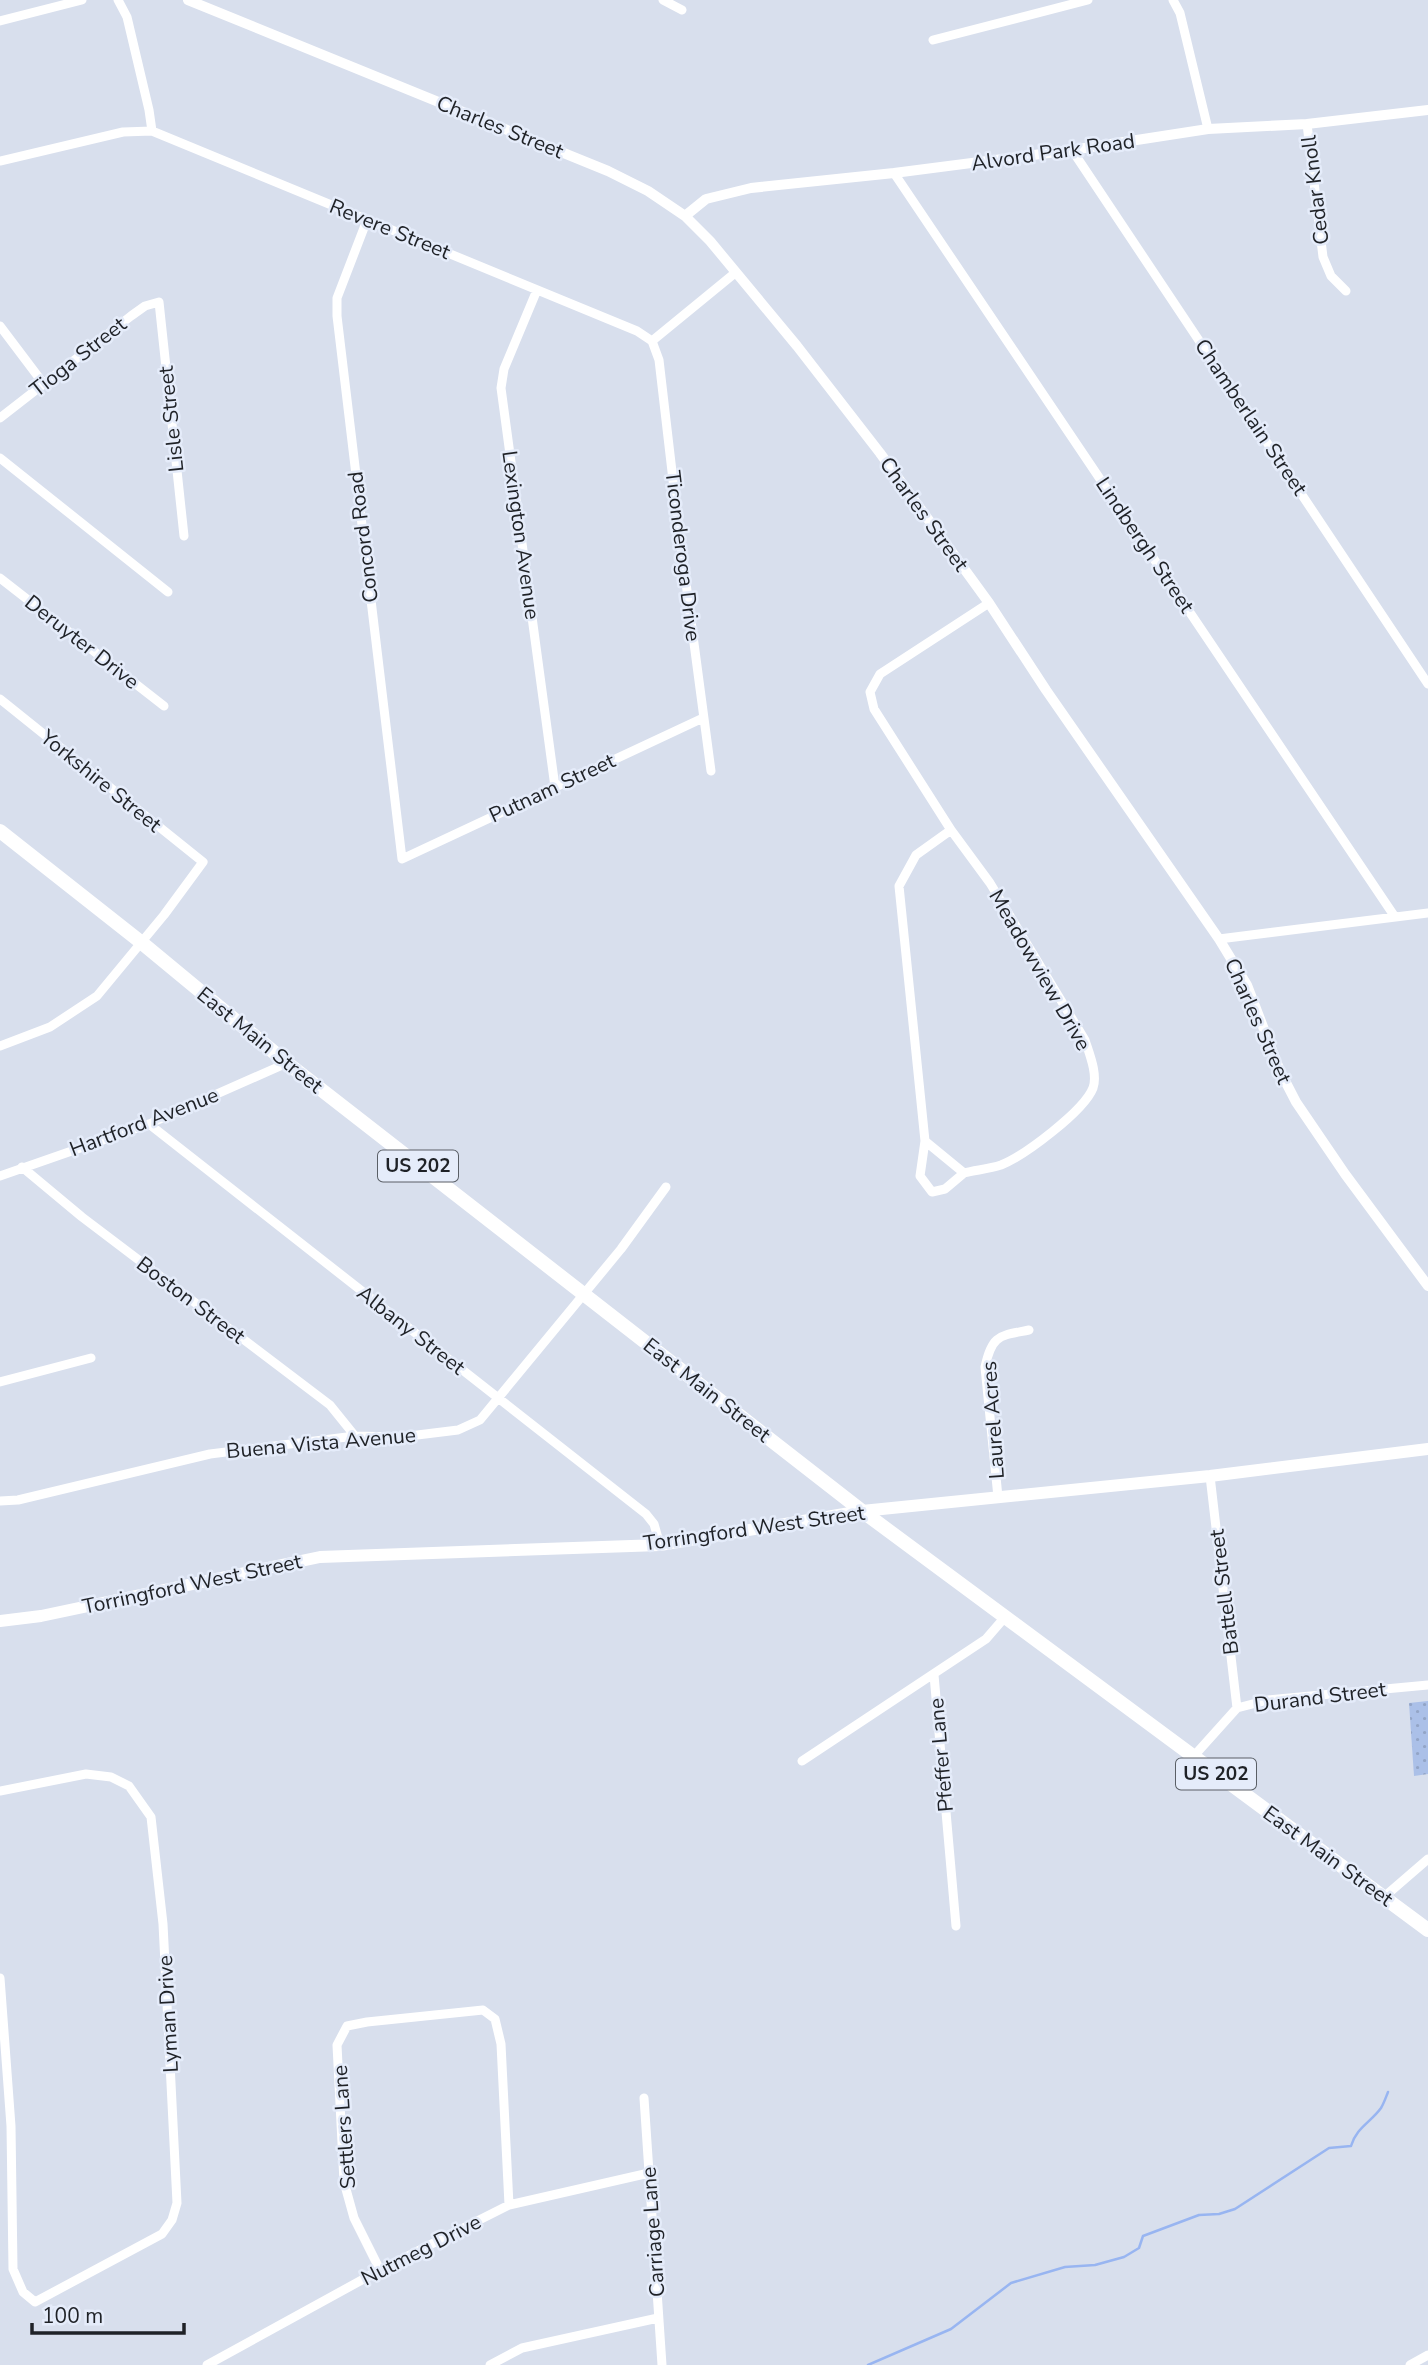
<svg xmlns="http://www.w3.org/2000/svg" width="1428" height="2365" font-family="'Nunito Sans',sans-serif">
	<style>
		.park { fill: url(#park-dots) }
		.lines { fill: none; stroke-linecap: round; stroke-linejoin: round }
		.stream { stroke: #98b5f1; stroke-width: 2.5 }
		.minor { stroke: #fff; stroke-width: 9 }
		.tertiary { stroke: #fff; stroke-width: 10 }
		.secondary { stroke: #fff; stroke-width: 12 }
		.trunk { stroke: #fff; stroke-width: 14 }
		.labels { text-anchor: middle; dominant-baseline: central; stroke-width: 5; stroke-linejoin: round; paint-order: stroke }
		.shield { fill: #e5ecfa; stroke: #5a5f66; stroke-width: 2 }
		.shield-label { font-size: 19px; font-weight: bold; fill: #1f2227 }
		.street-label { font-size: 21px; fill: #1f2227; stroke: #e5ecfa }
	</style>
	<defs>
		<pattern id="park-dots" width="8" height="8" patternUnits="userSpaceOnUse" patternTransform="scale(1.75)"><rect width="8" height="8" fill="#abc0e8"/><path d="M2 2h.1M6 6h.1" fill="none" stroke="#93a5c7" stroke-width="1.8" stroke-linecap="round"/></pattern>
	</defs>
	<rect width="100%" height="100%" fill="#d8dfed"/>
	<!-- park -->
	<path class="park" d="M1428,1701v73l-14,2 -5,-73z"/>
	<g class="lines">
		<!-- stream -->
		<path class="stream" d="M868,2365l83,-36 60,-46 54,-16 30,-2 29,-8 15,-9 4,-12 56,-21 20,-1 16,-5 94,-61 22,-2c5,-18 20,-24 30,-38 3,-5 5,-11 7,-16"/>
		<!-- minor -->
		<path class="minor" d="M118,0l9,17 22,93 3,21
			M663,0l19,10
			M1173,0l7,13 28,116
			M0,21l82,-21
			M933,40l155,-40
			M1307,124l16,133 8,19 15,15
			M1072,150l356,534
			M0,161l123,-29 29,-1 485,200 15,10
			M894,173l501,744
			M367,220l-30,78v18l65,543 301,-141
			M537,290l-33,79 -3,19 54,399
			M0,326l43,57
			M652,341l7,19 19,163 33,248
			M652,341l83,-68
			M0,418l131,-102 14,-10 14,-4 25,234
			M0,458l168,134
			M0,578l164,128
			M0,699l203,163 -39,53 -67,81 -47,31 -50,19
			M951,830l39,53 95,157c4,13 13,34 8,48 -9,23 -69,68 -92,77 -12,4 -25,5 -37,8l-39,-32 -26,-255 17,-31z
			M951,830l-77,-121 -4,-17 10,-18 109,-71
			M1219,939l209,-26
			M149,1124l497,390 8,10 6,21
			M925,1141l-5,35 12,16 13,-3 19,-16
			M22,1167l60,50 248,188 25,31
			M0,1176l149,-52 138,-61
			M0,1382l91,-24
			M1210,1476l27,232
			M998,1497l-13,-130c7,-33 15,-31 44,-37
			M0,1501l18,-1 192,-46 145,-18 46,1 57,-7 22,-10 141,-171 45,-62
			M934,1675l22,251
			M1193,1757l44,-49 31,-8 160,-15
			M802,1761l184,-122 19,-22
			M0,1791l86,-17 25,3 18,9 22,31 12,107 14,279 -5,17 -10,14 -127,68 -12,-10 -10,-23 -2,-143 -11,-148
			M1384,1897l44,-38
			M644,2098l18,267
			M380,2270l-26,-52 -10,-36 -7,-137 10,-19 20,-4 116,-12 12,9 6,25 8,161
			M207,2365l173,-95 129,-65 140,-32
			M490,2365l32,-17 136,-30
			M1410,2365l18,-10"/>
		<!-- tertiary -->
		<path class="tertiary" d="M188,0l420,171 40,20 37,25 25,25 87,105 83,107 109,150 57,87 173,249 28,46 33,86 16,31 49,72 83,112
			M685,216l21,-17 45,-11 143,-15 178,-23 136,-21 99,-5 121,-14"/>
		<!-- secondary -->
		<path class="secondary" d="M0,1621l41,-5 279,-59 340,-12 202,-34 348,-35 218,-27"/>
		<!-- trunk -->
		<path class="trunk" d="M0,831l142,112 145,120 575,448 566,419"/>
	</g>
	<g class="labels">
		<!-- shield labels -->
		<g class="shield">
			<rect x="378" y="1150.5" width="80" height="31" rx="5"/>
			<rect x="1176" y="1758.5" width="80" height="31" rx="5"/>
		</g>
		<g class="shield-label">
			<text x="418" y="1166">US 202</text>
			<text x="1216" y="1774">US 202</text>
		</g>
		<!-- street labels -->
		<g class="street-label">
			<text transform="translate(500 127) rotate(22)">Charles Street</text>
			<text transform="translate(1053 152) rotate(-8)">Alvord Park Road</text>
			<text transform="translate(1315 190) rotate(-97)">Cedar Knoll</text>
			<text transform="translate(390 229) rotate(22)">Revere Street</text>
			<text transform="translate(78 357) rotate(-38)">Tioga Street</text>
			<text transform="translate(1251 417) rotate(56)">Chamberlain Street</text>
			<text transform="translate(171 419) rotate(-96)">Lisle Street</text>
			<text transform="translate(924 514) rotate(54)">Charles Street</text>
			<text transform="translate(521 535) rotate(82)">Lexington Avenue</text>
			<text transform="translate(363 537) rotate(-97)">Concord Road</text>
			<text transform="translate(1145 545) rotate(56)">Lindbergh Street</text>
			<text transform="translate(683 556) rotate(83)">Ticonderoga Drive</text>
			<text transform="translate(82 642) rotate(38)">Deruyter Drive</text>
			<text transform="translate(101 781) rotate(39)">Yorkshire Street</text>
			<text transform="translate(552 788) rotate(-25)">Putnam Street</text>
			<text transform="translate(1040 970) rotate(60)">Meadowview Drive</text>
			<text transform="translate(1258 1021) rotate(66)">Charles Street</text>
			<text transform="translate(260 1040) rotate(39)">East Main Street</text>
			<text transform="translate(144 1122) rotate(-21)">Hartford Avenue</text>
			<text transform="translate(191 1300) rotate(37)">Boston Street</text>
			<text transform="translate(411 1330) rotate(38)">Albany Street</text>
			<text transform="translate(707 1390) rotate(38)">East Main Street</text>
			<text transform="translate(993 1420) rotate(-94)">Laurel Acres</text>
			<text transform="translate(321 1443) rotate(-5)">Buena Vista Avenue</text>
			<text transform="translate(754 1528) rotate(-8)">Torringford West Street</text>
			<text transform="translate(192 1584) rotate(-12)">Torringford West Street</text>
			<text transform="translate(1224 1592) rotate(-97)">Battell Street</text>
			<text transform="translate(1320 1697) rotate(-7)">Durand Street</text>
			<text transform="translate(941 1755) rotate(-95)">Pfeffer Lane</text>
			<text transform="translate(1328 1856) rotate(36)">East Main Street</text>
			<text transform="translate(168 2014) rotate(-93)">Lyman Drive</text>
			<text transform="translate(344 2127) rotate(-94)">Settlers Lane</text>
			<text transform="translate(653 2232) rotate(-94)">Carriage Lane</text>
			<text transform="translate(421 2250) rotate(-27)">Nutmeg Drive</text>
		</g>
	</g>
	<!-- scale -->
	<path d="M32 2323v10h152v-10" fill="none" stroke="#1f2227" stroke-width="3.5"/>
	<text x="42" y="2323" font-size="21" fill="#1f2227" stroke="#e5ecfa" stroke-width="5" paint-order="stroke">100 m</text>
</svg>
